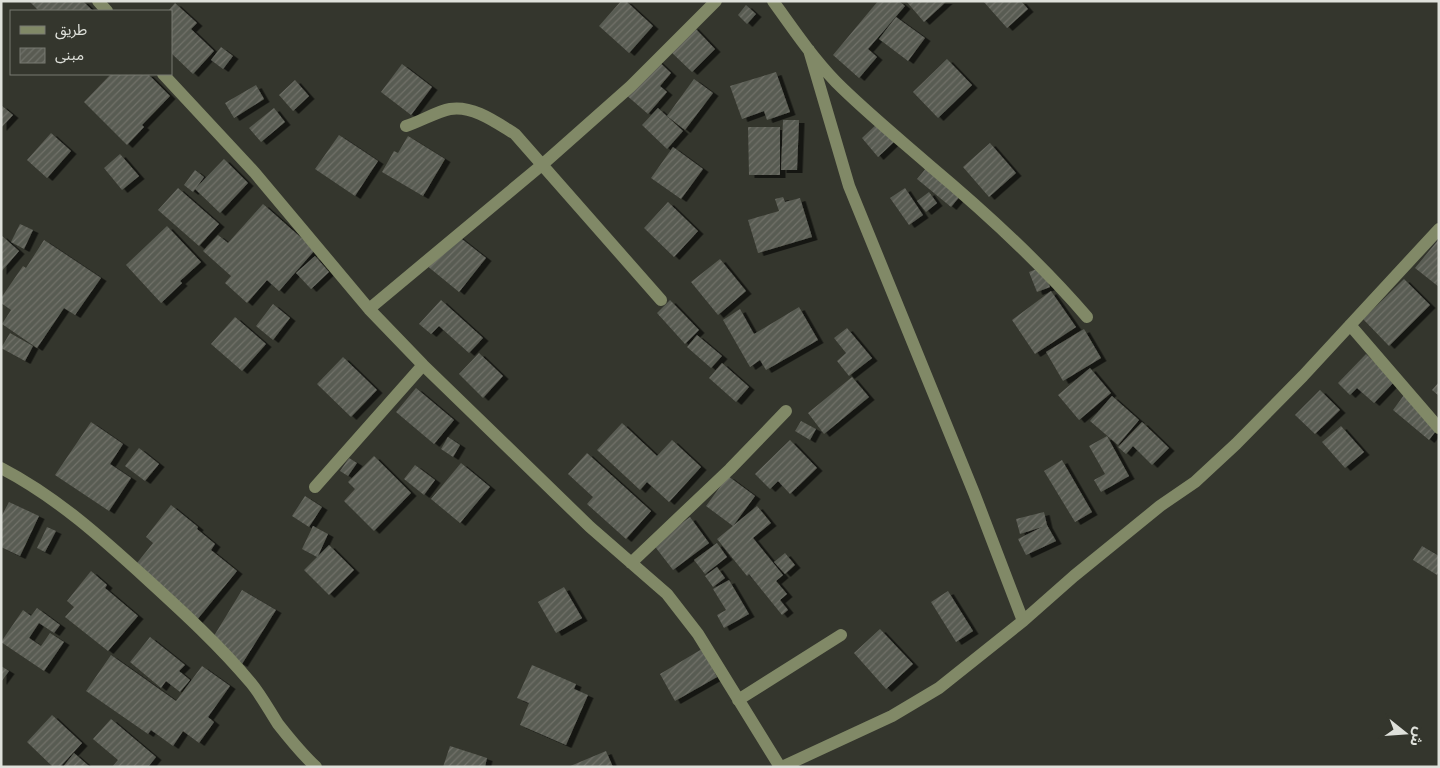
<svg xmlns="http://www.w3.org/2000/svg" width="1440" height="768" font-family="'Source Sans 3','Noto Sans Arabic',sans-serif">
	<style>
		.building { fill: url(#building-hatch); filter: url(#shadow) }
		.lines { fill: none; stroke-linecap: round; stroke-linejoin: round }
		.minor { stroke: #818967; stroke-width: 12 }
	</style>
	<defs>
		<pattern id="building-hatch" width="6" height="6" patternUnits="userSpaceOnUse" patternTransform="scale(1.25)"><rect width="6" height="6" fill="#595b52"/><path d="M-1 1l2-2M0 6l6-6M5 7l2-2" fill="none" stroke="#70726a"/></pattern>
		<filter id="shadow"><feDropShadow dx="5.5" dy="3" stdDeviation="0" flood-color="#0009"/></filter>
	</defs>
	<rect width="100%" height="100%" fill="#34362d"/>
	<!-- building -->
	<path class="building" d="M29,1h54l10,10h-54z
		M621,1h5l27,25 -24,27 -30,-27z
		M878,1h21l6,5 -37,43 9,8 -18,21 -26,-23z
		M906,1h41l-23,21z
		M983,1h38l7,8 -21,19z
		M175,3l22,20 -6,6 23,22 -21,23 -22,-21v-42h-3z
		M746,5l10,9 -9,10 -9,-9z
		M896,17l29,21 -17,23 -29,-22z
		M693,26l22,23 -23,23 -23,-22z
		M221,47l12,9 -10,13 -12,-9z
		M656,59l15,14 -11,13 7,6 -19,22 -23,-20z
		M947,59l25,26 -34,33 -25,-26z
		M402,64l30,23 -21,28 -30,-23z
		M776,72l14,40 -23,8 -3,-9 -22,8 -12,-33z
		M111,74h37l22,22 -28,29 2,2 -17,18 -43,-43z
		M694,79l19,14 -28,37 -18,-14z
		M295,80l14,16 -16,15 -14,-16z
		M256,85l8,14 -30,19 -9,-15z
		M1,105l12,10 -12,13z
		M274,108l11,14 -24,20 -12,-14z
		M658,108l25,23 -16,18 -25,-24z
		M783,120h16l-2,50h-16z
		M879,122l17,18 -18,17 -16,-19z
		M748,127h32v48h-31z
		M51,133l20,18 -24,27 -20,-18z
		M339,135l39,26 -23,35 -40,-27z
		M408,136l37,23 -22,37 -41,-24 12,-21 4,2z
		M990,143l26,30 -27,24 -26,-30z
		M673,147l30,22 -22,30 -30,-21z
		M120,154l19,22 -17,14 -18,-22z
		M224,159l24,24 -28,30 -25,-24z
		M927,167l34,28 -10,12 -34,-28z
		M195,170l9,7 -11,15 -9,-7z
		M178,188l41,36 -20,22 -41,-36z
		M905,188l18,27 -14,10 -19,-27z
		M929,192l8,11 -11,9 -9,-11z
		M783,197l2,5 15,-4 12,39 -54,16 -10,-33 31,-9 -4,-12z
		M668,202l30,29 -24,26 -30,-29z
		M263,204l52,46 -36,41 -12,-11 -20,23 -22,-20 6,-7 -28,-25 15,-16 10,8z
		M20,224l13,6 -9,19 -13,-7z
		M167,226l34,36 -21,19 2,2 -21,20 -35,-38z
		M453,232l33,26 -27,34 -33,-27z
		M1,235l18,16 -18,21z
		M1439,239v48l-24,-19z
		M44,240l57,38 -26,37 -11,-7 -27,40 -35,-24 9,-14 -10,-7v-5l22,-32 3,2z
		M315,256l14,16 -18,17 -15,-16z
		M720,259l26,32 -28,24 -27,-33z
		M1042,267l8,20 -13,5 -8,-20z
		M1404,279l26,26 -41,41 -26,-27z
		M1051,291l25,36 -41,27 -23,-34z
		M441,300l42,38 -14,15 -30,-27 -8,8 -12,-10z
		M670,300l29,30 -14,14 -28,-31z
		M273,304l17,14 -17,22 -17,-14z
		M799,307l19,33 -52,30 -6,-10 -10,7 -27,-47 17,-11 14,25z
		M235,317l31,27 -24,27 -31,-27z
		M847,328l25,30 -23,18 -12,-15 9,-8 -12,-15z
		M1084,329l17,29 -38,23 -17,-29z
		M10,333l23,13 -8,15 -24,-13z
		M697,335l25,21 -11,12 -24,-21z
		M479,353l24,23 -20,22 -24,-24z
		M1366,354l29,27 -21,22 -17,-15 -7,7 -12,-12z
		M343,357l34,33 -26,27 -34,-33z
		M722,363l27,24 -13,15 -27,-24z
		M1090,368l21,25 -32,27 -21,-25z
		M852,377l17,20 -45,37 -16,-21z
		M1439,382v14l-7,-6z
		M416,388l38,32 -20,24 -38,-32z
		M1320,390l20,20 -25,24 -20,-19z
		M1404,395l35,32 -10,13 -36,-30z
		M1112,396l27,24 -21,25 -28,-24z
		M801,421l15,8 -6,11 -15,-9z
		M91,422l32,22 -13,20 21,14 -22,33 -54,-36z
		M1142,422l27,26 -17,17 -19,-19 -7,8 -8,-7z
		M622,423l35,33 15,-16 29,27 -32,35 -22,-20 -7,8 -43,-40z
		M1341,426l23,26 -19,16 -23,-26z
		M1107,436l22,40 -28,16 -7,-12 11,-6 -16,-28z
		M448,437l12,8 -7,12 -12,-8z
		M790,440l27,28 -27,26 -12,-13 -8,8 -15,-15z
		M139,448l20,16 -14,17 -20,-15z
		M587,453l64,58 -25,28 -39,-35 6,-7 -25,-23z
		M374,456l37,37 -37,38 -30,-30 11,-12 -7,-7z
		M349,458l8,5 -9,13 -8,-5z
		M1062,460l30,52 -17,10 -31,-51z
		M461,463l29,24 -30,36 -29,-24z
		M415,465l20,15 -11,15 -20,-16z
		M728,476l27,20 -22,30 -27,-20z
		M305,496l17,11 -13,20 -17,-11z
		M9,502l30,14 -19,40 -19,-9v-30z
		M171,505l27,22 -1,2 18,15 -4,6 26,21 -41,50 -63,-53 20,-25 -7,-6z
		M757,506l14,17 -18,15 30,37 -7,6 11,13 -7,6 8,10 -6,5 -33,-41 -2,2 -30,-37z
		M1044,512l3,13 9,16 -30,14 -8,-16 24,-12 -22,7 -4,-15z
		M690,517l19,26 -36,27 -20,-26z
		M313,526l15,8 -10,22 11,-11 25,25 -25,25 -25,-25 13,-13 -15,-8z
		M47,527l9,4 -11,21 -8,-4z
		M717,543l10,14 -22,17 -11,-14z
		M1422,546l17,10v16l-2,3 -24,-15z
		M785,553l10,12 -10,9 -11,-12z
		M717,567l8,11 -12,9 -8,-11z
		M91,571l16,14 -2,3 33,28 -30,35 -43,-34 9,-10 -7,-6z
		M729,580l20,34 -25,14 -7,-13 9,-5 -13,-21z
		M564,587l18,31 -26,15 -18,-31z
		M242,590l34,20 -34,54 -33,-20z
		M948,591l25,40 -17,11 -25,-40z
		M37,608l23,17 -6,8 -15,-10 -10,15 12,8 9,-13 14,9 -20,29 -43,-29 22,-32 8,6z
		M880,629l33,35 -27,25 -32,-36z
		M150,637l35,28 -6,6 11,9 -10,12 -14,-11 -5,7 -31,-26z
		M702,649l15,28 -42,24 -15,-27z
		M111,655l65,46 26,-35 28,20 -22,31 6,5 -15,21 -16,-12 -10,15 -22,-16 -3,4 -62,-43z
		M532,665l44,19 -2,5 14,6 -22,50 -46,-20 9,-22 -12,-5z
		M1,666l8,5 -8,11z
		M52,715l30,28 -22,24h-7l-26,-25z
		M111,719l45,38 -8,10h-36l6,-7 -25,-21z
		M450,746l37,12 -2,9h-42z
		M606,751l7,16h-45z
		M74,753l16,14h-27z"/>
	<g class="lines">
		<!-- minor -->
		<path class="minor" d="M98,1l9,10
			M773,1c20,28 39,56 63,81 29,29 62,56 93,83 56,47 110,96 158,152
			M809,50l40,136 125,307 49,128
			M163,74l92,99 114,136 54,56 167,162 77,67 31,40 82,133
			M406,126c13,-4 32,-15 44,-17 23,-4 47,14 65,25l146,166
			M369,309l174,-145 88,-78 85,-85
			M1350,325l89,103
			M1,468c56,29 102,71 148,113 35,32 71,65 102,102 10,12 18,27 27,41 11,14 25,31 38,43
			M315,487l108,-122
			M631,563l99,-94 56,-58
			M738,700l103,-65
			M782,767l110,-51 47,-28 84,-67 51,-45 86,-70 35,-24 41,-38 67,-68 136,-147"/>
	</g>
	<!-- border -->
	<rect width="1440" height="768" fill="none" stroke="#dfe1db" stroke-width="5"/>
	<!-- legend -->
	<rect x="10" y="10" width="162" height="65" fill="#34362d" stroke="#787a73"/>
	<rect x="20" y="26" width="25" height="8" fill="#818967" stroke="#787a73"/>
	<text x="55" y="35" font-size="15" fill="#dfe1db">طريق</text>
	<rect x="20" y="48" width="25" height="15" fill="url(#building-hatch)" stroke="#787a73"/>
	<text x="55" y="60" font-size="15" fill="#dfe1db">مبنى</text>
	<!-- north arrow -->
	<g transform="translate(1405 733) rotate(107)" stroke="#34362d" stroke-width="4" paint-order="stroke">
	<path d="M0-4L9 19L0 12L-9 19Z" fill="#dfe1db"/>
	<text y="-8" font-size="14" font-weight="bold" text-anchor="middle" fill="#dfe1db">ش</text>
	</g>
</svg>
